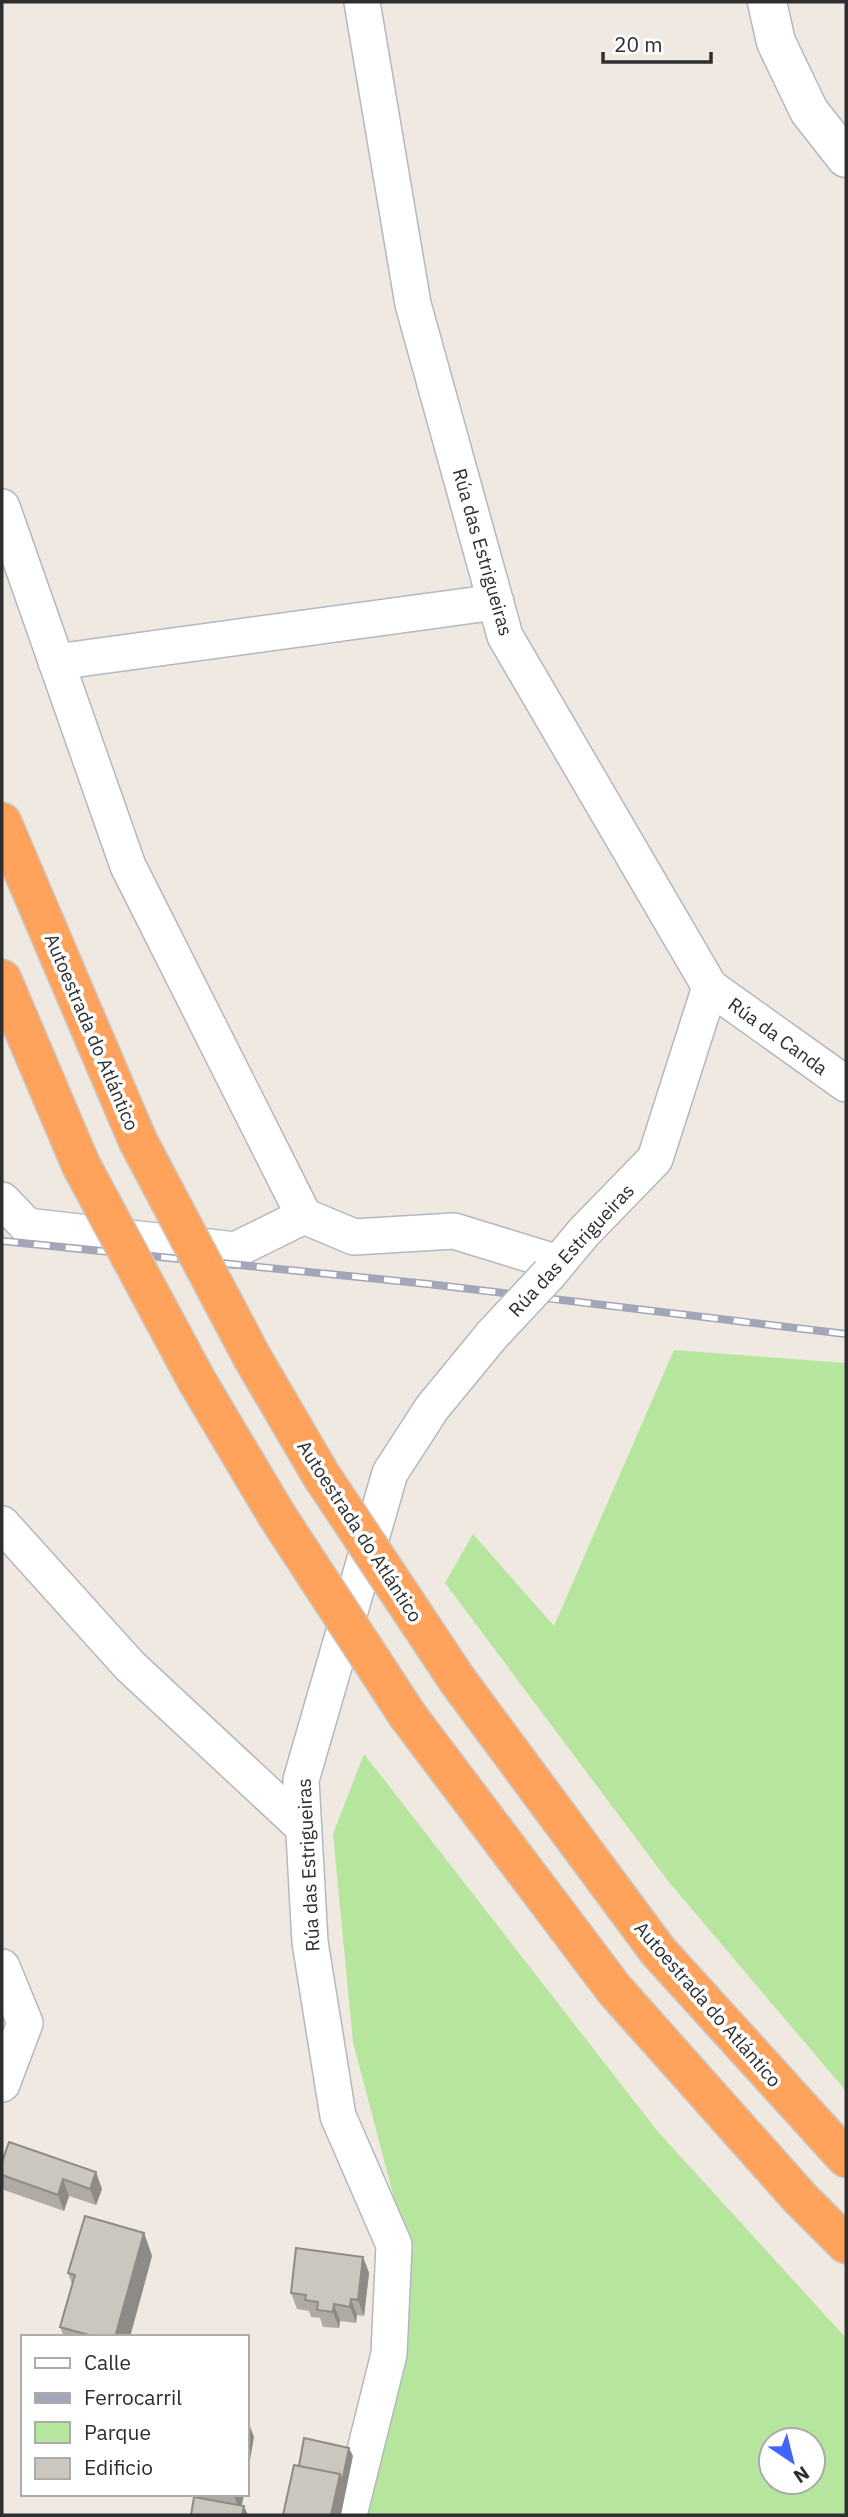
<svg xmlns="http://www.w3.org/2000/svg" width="848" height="2517" font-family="'IBM Plex Sans',sans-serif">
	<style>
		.green { fill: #b6e59e; fill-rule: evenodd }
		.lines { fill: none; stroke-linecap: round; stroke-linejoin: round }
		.street-casing { stroke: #b4b7c1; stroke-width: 38 }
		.secondary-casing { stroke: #b4b7c1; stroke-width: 41 }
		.highway-casing { stroke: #c9c9c9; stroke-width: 41 }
		.street { stroke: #fff; stroke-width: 35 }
		.secondary { stroke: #fff; stroke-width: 38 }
		.highway { stroke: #ffa35c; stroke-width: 38 }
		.rail-casing { stroke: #a3a6b8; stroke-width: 8 }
		.rail { stroke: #fff; stroke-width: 5; stroke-dasharray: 16; stroke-linecap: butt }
		.street-bridge-casing { stroke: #b4b7c1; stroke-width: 38; stroke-linecap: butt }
		.highway-bridge-casing { stroke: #c9c9c9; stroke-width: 41; stroke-linecap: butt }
		.street-bridge { stroke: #fff; stroke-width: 35 }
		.highway-bridge { stroke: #ffa35c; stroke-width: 38 }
		.wall { fill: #afaba4 }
		.shaded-wall { fill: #8e8b86 }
		.building { fill: #cbc7bf; stroke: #8e8b86; stroke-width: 2 }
		.labels { text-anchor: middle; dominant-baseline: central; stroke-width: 7; stroke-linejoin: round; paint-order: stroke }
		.street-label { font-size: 19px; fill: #2e2e2e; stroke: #fff }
	</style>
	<rect width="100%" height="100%" fill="#efe9e1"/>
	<!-- green -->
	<path class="green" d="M674,1350l172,13v728l-178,-210 -223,-298 28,-49 81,92z
		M364,1754l295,379 187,205v177h-488l53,-252 -58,-221 -20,-208zM771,2440h42v42h-42z"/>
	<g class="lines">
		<defs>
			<path id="street" d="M362,2l51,302 92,332 205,351 136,97
				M2,507l126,359 176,350 50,21 100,-6 104,32
				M56,662l440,-60
				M2,1200l25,26 208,24 69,-34
				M549,1274l35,-42 71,-73 55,-172
				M2,1524l128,142 174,162
				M2,1967l23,56 -23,61
				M349,2515l40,-161 5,-109 -56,-129 -28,-174 -9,-162 89,-307 42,-65 60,-73"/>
			<path id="secondary" d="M767,2l9,40 33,69 37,47"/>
			<path id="highway" d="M2,822l136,319
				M2,979l79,186
				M252,1357l69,118
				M197,1381l79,133
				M458,1681l200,270 188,207
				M408,1716l206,273 186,209 46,46"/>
		</defs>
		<!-- street casing -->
		<use href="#street" class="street-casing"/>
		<!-- secondary casing -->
		<use href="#secondary" class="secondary-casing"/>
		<!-- highway casing -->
		<use href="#highway" class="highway-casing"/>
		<!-- street -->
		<use href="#street" class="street"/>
		<!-- secondary -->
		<use href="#secondary" class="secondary"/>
		<!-- highway -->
		<use href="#highway" class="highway"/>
		<defs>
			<path id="rail" d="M2,1241l426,43 418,50"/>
		</defs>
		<!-- rail casing -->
		<use href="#rail" class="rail-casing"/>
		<!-- rail -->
		<use href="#rail" class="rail"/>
		<defs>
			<path id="street-bridge" d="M492,1335l57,-61"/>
			<path id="highway-bridge" d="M138,1141l114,216
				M81,1165l116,216
				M321,1475l137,206
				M276,1514l132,202"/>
		</defs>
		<!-- street-bridge casing -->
		<use href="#street-bridge" class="street-bridge-casing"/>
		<!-- highway-bridge casing -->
		<use href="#highway-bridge" class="highway-bridge-casing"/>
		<!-- street-bridge -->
		<use href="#street-bridge" class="street-bridge"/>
		<!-- highway-bridge -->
		<use href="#highway-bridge" class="highway-bridge"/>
	</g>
	<!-- wall -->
	<path class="wall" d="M2,2162l100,27 -6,16 -27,-9 -5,15 -60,-21 -2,-5z
		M144,2233l8,23 -22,81h-66l-4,-10 12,-43 -4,-11z
		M363,2257l6,16 -5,43 -7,-1 -1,8 -16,-2 -1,7 -16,-1 -3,-9 -9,-1 -2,-6 -12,-2 -6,-16z
		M196,2494h48l-2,11 -51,10 6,-18z"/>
	<!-- shaded-wall -->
	<path class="shaded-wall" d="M96,2172l6,17 -6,16 -6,-16z
		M63,2179l6,17 -5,15 -6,-16z
		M144,2233l8,23 -22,81h-15z
		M363,2257l6,16 -5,43 -6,-16z
		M351,2299l6,16 -1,8 -6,-16z
		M334,2304l6,17 -1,7 -6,-16z
		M248,2421l6,16 -7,40v-49z
		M349,2448l4,8 -12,59h-10l9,-41z
		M235,2494h9l-4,19 -6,-17z
		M244,2506l4,9h-6z"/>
	<!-- building -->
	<path class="building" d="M9,2142l87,30 -6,17 -27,-10 -5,16 -56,-20v-13z
		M85,2216l59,17 -29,104h-19l-36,-10 15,-52 -7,-2z
		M296,2248l67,9 -5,43 -7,-1 -1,8 -16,-3 -1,8 -16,-2 1,-8 -13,-2 1,-5 -15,-2z
		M304,2438l45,10 -7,34 -2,-8 -41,-8z
		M294,2465l46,9 -9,41h-48z
		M194,2497l50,9 -2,9h-51z"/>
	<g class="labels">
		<!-- street labels -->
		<g class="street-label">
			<text transform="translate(483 552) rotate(74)">Rúa das Estrigueiras</text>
			<text transform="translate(92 1032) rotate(67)">Autoestrada do Atlántico</text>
			<text transform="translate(778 1036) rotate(36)">Rúa da Canda</text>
			<text transform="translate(571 1250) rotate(-47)">Rúa das Estrigueiras</text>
			<text transform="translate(360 1531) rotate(57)">Autoestrada do Atlántico</text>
			<text transform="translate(308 1865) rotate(-93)">Rúa das Estrigueiras</text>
			<text transform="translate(708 2004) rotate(49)">Autoestrada do Atlántico</text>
		</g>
	</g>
	<!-- border -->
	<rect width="848" height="2517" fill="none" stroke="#2e2e2e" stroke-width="7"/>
	<!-- legend -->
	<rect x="21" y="2335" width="228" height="161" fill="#ffffff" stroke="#ababab" stroke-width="2"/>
	<rect x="35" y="2358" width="35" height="10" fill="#ffffff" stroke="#ababab" stroke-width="2"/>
	<text x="84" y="2370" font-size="21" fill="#2e2e2e">Calle</text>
	<rect x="35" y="2393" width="35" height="10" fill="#a3a6b8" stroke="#ababab" stroke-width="2"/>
	<text x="84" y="2405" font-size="21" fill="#2e2e2e">Ferrocarril</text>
	<rect x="35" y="2422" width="35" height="21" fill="#b6e59e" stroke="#ababab" stroke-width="2"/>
	<text x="84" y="2440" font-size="21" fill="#2e2e2e">Parque</text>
	<rect x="35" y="2458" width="35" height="21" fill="#cbc7bf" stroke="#ababab" stroke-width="2"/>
	<text x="84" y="2475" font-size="21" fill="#2e2e2e">Edificio</text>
	<!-- north arrow -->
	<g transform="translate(792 2461) rotate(145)"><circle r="33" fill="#ffffff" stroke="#ababab" stroke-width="2"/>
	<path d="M0-5L12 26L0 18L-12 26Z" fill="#4264fb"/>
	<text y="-10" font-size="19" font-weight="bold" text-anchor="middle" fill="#2e2e2e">N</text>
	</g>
	<!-- scale -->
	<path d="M603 52v10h108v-10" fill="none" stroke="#2e2e2e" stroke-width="3.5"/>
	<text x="614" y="52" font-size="21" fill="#2e2e2e" stroke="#ffffff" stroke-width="5" paint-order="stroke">20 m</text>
</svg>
